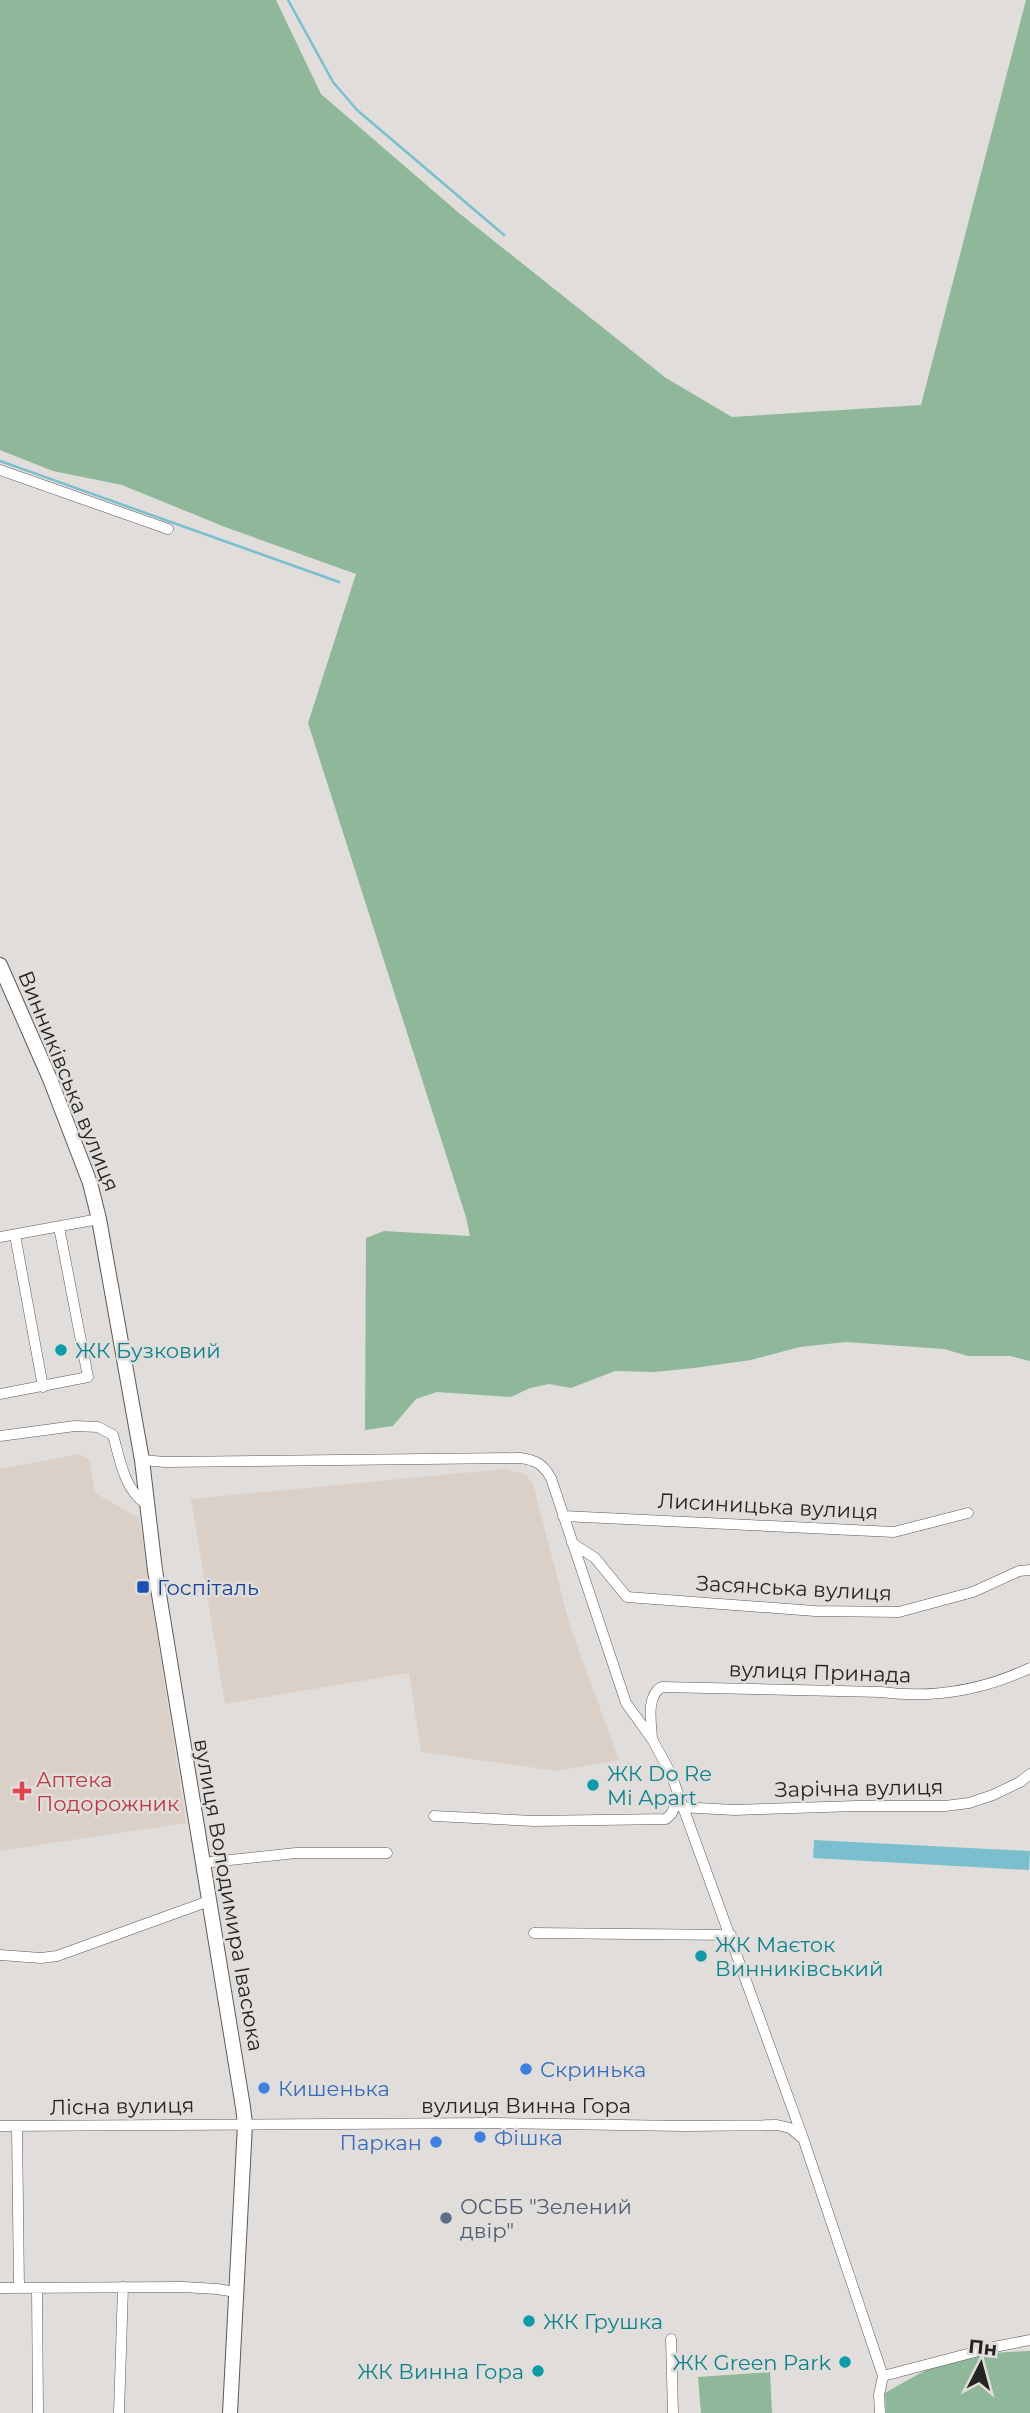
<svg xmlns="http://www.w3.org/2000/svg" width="1030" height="2413" font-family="Montserrat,sans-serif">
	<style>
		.built { fill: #dbd0c8 }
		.green { fill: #8fb79a }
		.water { fill: #7abfcf }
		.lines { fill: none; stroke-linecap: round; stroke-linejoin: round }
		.stream { stroke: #7abfcf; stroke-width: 2.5 }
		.minor-casing { stroke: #5d5957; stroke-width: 11 }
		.secondary-casing { stroke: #5d5957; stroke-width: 16 }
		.minor { stroke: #fff; stroke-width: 10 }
		.secondary { stroke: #fff; stroke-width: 14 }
		.culture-dot { fill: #0f9aa8; stroke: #e1ddda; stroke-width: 2.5 }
		.transit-dot { fill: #1a4fb4; stroke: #e1ddda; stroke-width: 2.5 }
		.health-dot { fill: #e0444e; stroke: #e1ddda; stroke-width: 2.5 }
		.shop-dot { fill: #3f7fe0; stroke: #e1ddda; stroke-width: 2.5 }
		.service-dot { fill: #5c6f8a; stroke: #e1ddda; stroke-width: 2.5 }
		.labels { text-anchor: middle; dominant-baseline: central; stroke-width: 5; stroke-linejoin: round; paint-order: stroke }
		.street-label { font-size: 21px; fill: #252422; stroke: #e1ddda }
		.culture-label { font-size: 21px; fill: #0d838f; stroke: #e1ddda; text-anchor: start }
		.transit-label { font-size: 21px; fill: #164399; stroke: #e1ddda; text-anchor: start }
		.health-label { font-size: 21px; fill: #be3a42; stroke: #e1ddda; text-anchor: start }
		.shop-label { font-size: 21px; fill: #366cbe; stroke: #e1ddda; text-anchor: start }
		.service-label { font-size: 21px; fill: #4e5e75; stroke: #e1ddda; text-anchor: start }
	</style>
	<rect width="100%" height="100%" fill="#e1ddda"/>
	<!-- built -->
	<path class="built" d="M79,1454l10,5 6,34 44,25 47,305 -186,28v-382z
		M505,1469l20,5 8,10 37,142 49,134 -62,11 -136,-19 -12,-79 -184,31 -34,-205z"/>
	<!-- green -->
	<path class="green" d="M0,0h276l45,94 138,119 207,165 66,39 189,-12 105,-405h4v1361l-20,-5h-42l-24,-7 -98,-7 -46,5 -49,13 -57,8 -40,4 -39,-1 -44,17 -22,-4 -19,4 -19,9 -74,-5 -21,7 -23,27 -28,4 1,-192 18,-7 86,5 -4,-19 -158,-494 48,-149 -131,-47 -103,-42 -69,-14 -53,-21z
		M1030,2351v62h-144l-1,-20c21,-12 42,-25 64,-32 26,-8 54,-9 81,-10z
		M770,2372l2,41h-71l-3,-36z"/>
	<!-- water -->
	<path class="water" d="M814,1840l216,11 -1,19 -216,-12z"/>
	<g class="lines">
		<!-- stream -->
		<path class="stream" d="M288,0l45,82 24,28 147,125
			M0,461l339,121"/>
		<defs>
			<path id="minor" d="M0,470l168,59
				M15,1235l28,152
				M0,1237l99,-18
				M0,1394l88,-17 -29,-150
				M0,1436l75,-10 23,1 15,8c7,25 11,54 33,69
				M142,1460l23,2 355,-4c16,2 23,6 31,20l75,225 26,36 19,35 132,364 80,238 111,-29 36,-7
				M563,1516l331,16 74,-19
				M572,1543l23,15 32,39 188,14 84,1 74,-20 46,-21 11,-1
				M652,1738c-1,-15 -6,-43 10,-51l219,5c52,7 102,-2 149,-24
				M681,1807l53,3 122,-4h89l24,-3 24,-8 27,-13 10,-8
				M434,1816l100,5 132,-2 6,-6 6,-18
				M202,1863l94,-10h91
				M534,1933l197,2
				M0,1955l41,3 16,-2 152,-55
				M0,2126l493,-3 190,3 94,-1 13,3 12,10
				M17,2127l2,161
				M0,2288l183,-1 34,2 19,3
				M37,2288l1,125
				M671,2339l2,74
				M119,2413l4,-126
				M880,2413l-1,-18 4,-19"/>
			<path id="secondary" d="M0,965l50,114 40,104 9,36 43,241 13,110 88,537 2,17 -15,289"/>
		</defs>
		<!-- minor casing -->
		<use href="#minor" class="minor-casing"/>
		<!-- secondary casing -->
		<use href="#secondary" class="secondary-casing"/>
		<!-- minor -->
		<use href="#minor" class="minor"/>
		<!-- secondary -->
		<use href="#secondary" class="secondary"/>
	</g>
	<!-- markers -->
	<g class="culture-dot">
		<circle cx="61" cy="1350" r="7"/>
		<circle cx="593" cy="1785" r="7"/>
		<circle cx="701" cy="1956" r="7"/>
		<circle cx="529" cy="2321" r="7"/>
		<circle cx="845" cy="2362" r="7"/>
		<circle cx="538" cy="2371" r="7"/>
	</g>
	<rect class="transit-dot" x="136" y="1580" width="14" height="14" rx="3.5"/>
	<path class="health-dot" d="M18.5 1780.5h7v7h7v7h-7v7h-7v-7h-7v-7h7z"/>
	<g class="shop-dot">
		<circle cx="526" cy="2069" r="7"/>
		<circle cx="264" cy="2088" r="7"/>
		<circle cx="480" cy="2137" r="7"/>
		<circle cx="436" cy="2142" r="7"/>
	</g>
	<circle class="service-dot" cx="446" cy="2218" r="7"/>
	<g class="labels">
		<!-- street labels -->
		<g class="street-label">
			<text transform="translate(69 1081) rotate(68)">Винниківська вулиця</text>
			<text transform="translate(768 1506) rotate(3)">Лисиницька вулиця</text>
			<text transform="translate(794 1588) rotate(3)">Засянська вулиця</text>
			<text transform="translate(820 1672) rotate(2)">вулиця Принада</text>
			<text transform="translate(859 1788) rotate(-1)">Зарічна вулиця</text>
			<text transform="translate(229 1895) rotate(80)">вулиця Володимира Івасюка</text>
			<text x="526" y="2105">вулиця Винна Гора</text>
			<text transform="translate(122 2106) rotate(-1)">Лісна вулиця</text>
		</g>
		<!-- culture labels -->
		<g class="culture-label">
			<text x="75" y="1350">ЖК Бузковий</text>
			<text x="607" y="1773">ЖК Do Re<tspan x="607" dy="24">Mi Apart</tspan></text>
			<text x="715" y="1944">ЖК Маєток<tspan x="715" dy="24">Винниківський</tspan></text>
			<text x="543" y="2321">ЖК Грушка</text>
			<text x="831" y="2362" text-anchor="end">ЖК Green Park</text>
			<text x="524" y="2371" text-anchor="end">ЖК Винна Гора</text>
		</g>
		<!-- transit labels -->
		<g class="transit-label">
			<text x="157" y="1587">Госпіталь</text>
		</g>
		<!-- health labels -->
		<g class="health-label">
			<text x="36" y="1779">Аптека<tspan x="36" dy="24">Подорожник</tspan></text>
		</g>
		<!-- shop labels -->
		<g class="shop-label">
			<text x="540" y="2069">Скринька</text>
			<text x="278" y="2088">Кишенька</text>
			<text x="494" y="2137">Фішка</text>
			<text x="422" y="2142" text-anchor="end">Паркан</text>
		</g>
		<!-- service labels -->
		<g class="service-label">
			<text x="460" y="2206">ОСББ "Зелений<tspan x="460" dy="24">двір"</tspan></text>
		</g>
	</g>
	<!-- north arrow -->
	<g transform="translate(981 2364) rotate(6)" stroke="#e1ddda" stroke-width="5" paint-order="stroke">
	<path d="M0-5L12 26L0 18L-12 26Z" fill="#252422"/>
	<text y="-10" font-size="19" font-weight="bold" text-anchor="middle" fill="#252422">Пн</text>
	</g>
</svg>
